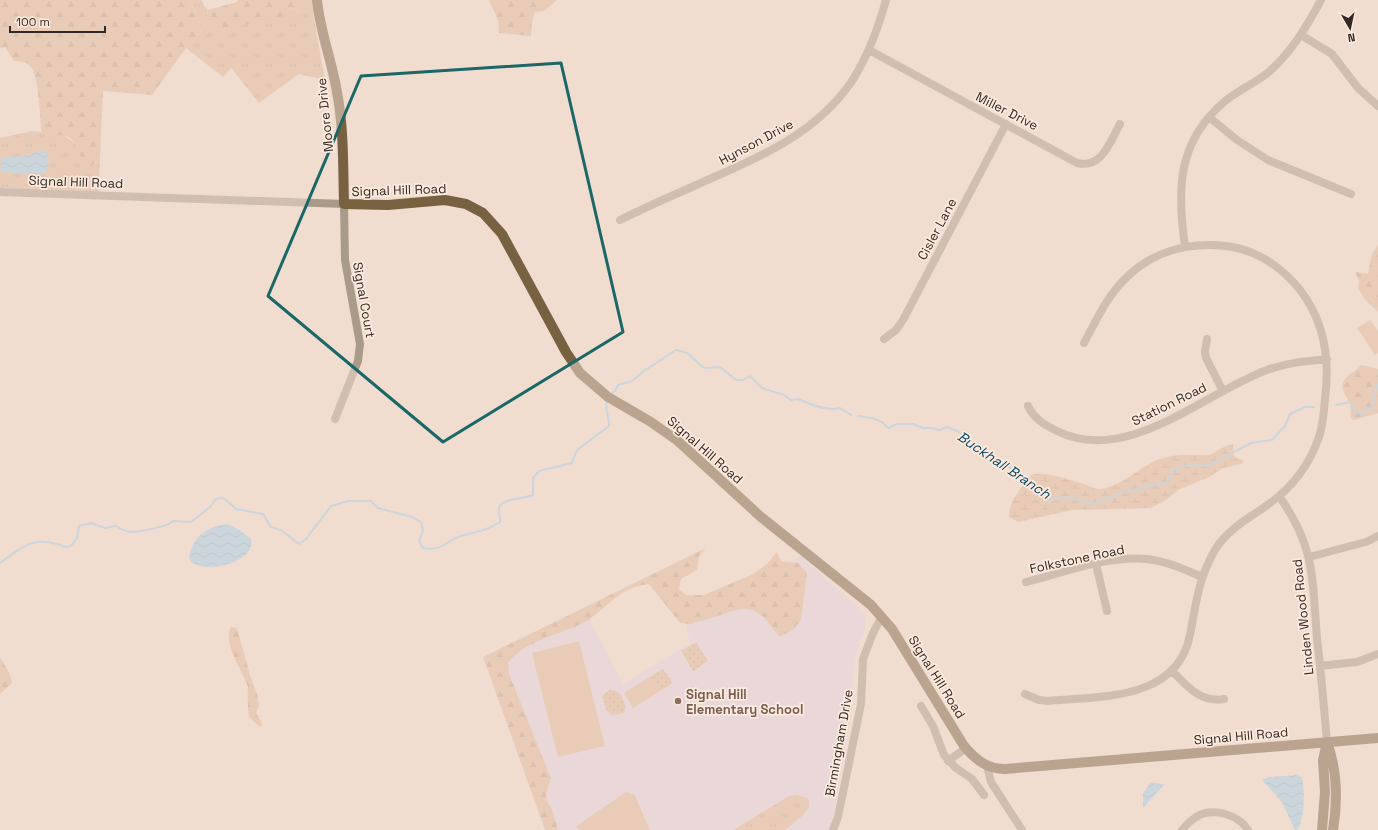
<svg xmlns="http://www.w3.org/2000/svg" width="1378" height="830" font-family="'Space Grotesk',sans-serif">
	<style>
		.education { fill: #e3d1e1 }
		.grass { fill: url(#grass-tufts) }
		.forest { fill: url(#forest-firs) }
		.wetland { fill: url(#wetland-marsh) }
		.park { fill: url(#park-dots) }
		.garden { fill: #dfb99b }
		.water { fill: url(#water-waves) }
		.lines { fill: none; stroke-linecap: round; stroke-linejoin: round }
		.stream { stroke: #9eceeb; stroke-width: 2 }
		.minor { stroke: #a89b8a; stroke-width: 8 }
		.major { stroke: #786141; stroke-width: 10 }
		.marked { fill: none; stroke: #1a6766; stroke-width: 3; stroke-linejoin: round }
		.education-dot { fill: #8d6e63; stroke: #fdeadc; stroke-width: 1.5 }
		.labels { text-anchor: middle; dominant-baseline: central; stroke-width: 3.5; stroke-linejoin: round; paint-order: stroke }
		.street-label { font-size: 13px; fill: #302924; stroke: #fdeadc }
		.education-label { font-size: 13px; font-weight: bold; fill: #785e54; stroke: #fdeadc; text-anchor: start }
		.water-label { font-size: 14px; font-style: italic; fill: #094864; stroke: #fdeadc }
	</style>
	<defs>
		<pattern id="grass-tufts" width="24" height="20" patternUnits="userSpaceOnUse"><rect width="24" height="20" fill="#dfb99b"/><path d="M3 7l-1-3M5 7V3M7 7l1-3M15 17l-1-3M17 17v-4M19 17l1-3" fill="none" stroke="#c09f85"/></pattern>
		<pattern id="forest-firs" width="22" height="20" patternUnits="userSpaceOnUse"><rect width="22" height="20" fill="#dfb99b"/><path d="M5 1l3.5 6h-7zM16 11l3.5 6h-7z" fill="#c09f85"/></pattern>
		<pattern id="wetland-marsh" width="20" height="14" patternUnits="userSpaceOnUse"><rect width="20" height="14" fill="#dfb99b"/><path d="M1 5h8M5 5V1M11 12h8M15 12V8" fill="none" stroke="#c09f85"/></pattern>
		<pattern id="park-dots" width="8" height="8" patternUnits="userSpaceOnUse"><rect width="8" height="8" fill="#dfb99b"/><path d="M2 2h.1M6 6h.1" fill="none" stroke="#c09f85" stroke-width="1.8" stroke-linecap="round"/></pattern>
		<pattern id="water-waves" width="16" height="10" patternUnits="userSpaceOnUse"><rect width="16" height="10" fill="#9eceeb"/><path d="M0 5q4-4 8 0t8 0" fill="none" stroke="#88b1c9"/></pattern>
	</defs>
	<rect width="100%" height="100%" fill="#f0ddcf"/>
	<!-- education -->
	<path class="education" d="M800,556l58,51 7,9 1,11 -9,24 -4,19 -1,39 -18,103 -5,18h-278l-63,-170 97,-50 38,74 67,-41 -5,-23z"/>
	<!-- grass -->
	<path class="grass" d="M190,0h12l2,6 4,4 -1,8 82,-10 11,3v-11h12l2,18 11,62 -26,-6 -40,29 -28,-35 -8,9 -37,-29 14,-14 1,-6z
		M32,131c14,2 36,2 44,14 7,10 1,11 12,22l5,-2 7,-8 -1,35 -99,-4v-50z
		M796,795l11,3 2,3v6l-7,9 -17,14h-52l56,-34z"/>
	<!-- forest -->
	<path class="forest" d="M0,0h190l11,28 -1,6 -14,14 -34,47 -49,-4 -3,66 -7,8 -5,2 -5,-3 -7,-19 -7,-8 -28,-5c0,-11 -3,-58 -10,-65 -4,-6 -10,-5 -17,-6l-9,-14 -5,1z
		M238,0h62l1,11 -12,-3 -3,5 -8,5 -53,11 -8,-2 -10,-9 1,-8 29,-8z
		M489,0h68l-13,11 -9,1 -3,10 -1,14 -32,-3 -1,-13z
		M1378,245v67l-14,-14 -6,-10 1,-7 -4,-9 13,2 4,-21z
		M1361,365l17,4v44l-24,7 -3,-2c-1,-4 0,-9 -1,-13 -2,-9 -12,-15 -5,-26 3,-5 12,-8 16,-14z
		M706,548l-7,8 -2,14 -16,9 -2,10 7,6h18l49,-21 14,-10 10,-12 4,9 17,2 9,10 -6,47 -8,10 -14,7c-27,-41 -35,-28 -75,-17 -11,3 -12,5 -24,3l-31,-39c-34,4 -42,27 -68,40 -25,12 -55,16 -73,39l1,11 42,104 -5,15 1,9 5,7 6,21h-13l-62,-173z
		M231,627l6,1 13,47 8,22 1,9 -3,7 5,8 1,5h-3l-10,-9c-1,-9 -2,-22 -1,-30 -5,-16 -26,-44 -17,-60z
		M0,657l10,17 2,9 -12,11z"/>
	<!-- wetland -->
	<path class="wetland" d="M1233,444l1,13 9,3 -1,4 -19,4 -14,9 -31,13 -12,10 -15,8 -78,2 -55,12 -9,-5c-1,-16 13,-30 22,-42 11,-5 41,5 53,9 5,2 12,6 17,5 20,-3 37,-20 54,-28 18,-8 35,-6 54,-6 5,-1 14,-10 24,-11z"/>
	<!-- park -->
	<path class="park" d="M696,642l12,19 -15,10 -12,-20z
		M663,669l10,14 -13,8 -9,-15z
		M609,690c13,0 13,8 17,17l-2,6 -12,2 -6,-5 -4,-14z"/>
	<!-- garden -->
	<path class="garden" d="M1370,320l8,11v22l-3,2 -18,-27z
		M579,641l26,105 -47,11 -26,-104z
		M651,676l9,15 -27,17 -9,-15z
		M626,792l8,2 16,36h-71l-3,-4z"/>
	<!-- water -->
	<path class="water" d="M43,150l3,1c3,6 4,16 -1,21l-6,2 -36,-2 -3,-3 2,-12 25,-1z
		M227,524l11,5 13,10c4,18 -23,27 -38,28 -7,0 -14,-1 -21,-4l-3,-5c4,-22 17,-31 38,-34z
		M1296,775l6,2c3,15 3,38 -4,53h-3l-13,-28 -20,-22 7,-3z
		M1150,783l15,1 -22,24v-14z"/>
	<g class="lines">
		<!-- stream -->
		<path class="stream" d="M611,394l4,-3 3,-6 14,-4 12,-10 32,-21 11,3 17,15 16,-1 16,13h7l7,-4 12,12 22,7 7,5 7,-1c11,5 30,13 42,9l11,7
			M1336,405l14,-3 5,10c7,2 15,-1 18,-8l-1,-6 6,-13
			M858,416l14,2 10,4 6,6 9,-4h16l10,4h9l7,2 8,-3 12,5 32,25 15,7 40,34 5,2 13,-3 32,7 2,-4 12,-1c5,-6 44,-15 54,-16l3,-1 6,-12 4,-2 17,-4 13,2 44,-23 21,-3 13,-14 5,-12 15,-7h9
			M0,563c26,-18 32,-28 66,-16l5,-1 6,-8 2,-12 12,-3 14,5 11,-2c15,10 23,5 39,2 8,-2 12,-2 18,-7l18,1 19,-15 6,-8 6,-1 4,2 10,9 27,5 8,13 10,3 18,14 7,-5 25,-33 17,-5h23l7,7 34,9 9,5 2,8 -4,11 4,7c20,4 23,-8 38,-12 17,-5 23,-4 39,-14 1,-5 -2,-8 -1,-13 0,-11 26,-10 34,-14v-17l6,-7 33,-8 5,-13 32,-24c1,-9 -5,-15 -2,-25"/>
		<!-- minor -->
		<path class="minor" d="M1301,35l31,19 26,34 20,18
			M869,50l208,113c25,6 33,-21 43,-39
			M1209,117l28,23 31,20 83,34
			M0,192l344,12 1,56 15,84 -2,17 -23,58
			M620,220c30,-15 61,-28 92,-42 53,-23 106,-47 140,-97 16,-25 26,-52 34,-81
			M1185,247c-8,-57 -8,-105 39,-145 14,-12 32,-19 46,-31 22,-20 37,-45 51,-71
			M884,339l12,-9 7,-10 103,-196
			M1207,339l-2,13 1,6 17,33
			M1028,406c6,13 17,19 29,25 70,35 147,-38 210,-61 19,-7 39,-9 60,-11
			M1279,496c37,52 33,83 38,142 4,35 7,69 10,104
			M1309,557l57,-15 12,-6
			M1096,564l11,47
			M1026,582c37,-9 82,-27 121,-23 19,2 37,10 55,18
			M1320,666l37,-4 21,-8
			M1172,671c15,15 28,32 52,28
			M1025,694l14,6 9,1c52,-5 129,0 142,-66 6,-31 8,-56 25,-85 12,-20 31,-30 51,-44 25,-17 43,-40 53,-69 4,-12 5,-25 6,-38 2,-17 3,-33 0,-50 -9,-58 -56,-105 -116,-104 -30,0 -59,10 -81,31 -20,18 -31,43 -44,67
			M921,706l12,20 11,29 12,13 16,11 12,16
			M948,761l18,-13
			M987,766l4,16 31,48
			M833,830l5,-13 23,-113 2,-45 10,-26 9,-17
			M1182,830c4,-5 8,-9 14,-13 16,-10 42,-3 52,13"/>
		<!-- major -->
		<path class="major" d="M317,0c3,32 15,61 20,92 7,37 6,75 7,112l44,1 57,-5 21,4 17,9 19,21 64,118 14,21 28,24 43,25 27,19 83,76 110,88 21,24 72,117c12,14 23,23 41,23l373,-31
			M1327,742c10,28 11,58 6,88
			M1322,830l3,-38 -2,-32 4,-18"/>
	</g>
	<!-- marked area -->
	<path d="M0 0H1378V830H0ZM561,63l62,269 -180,110 -175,-146 93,-220z" fill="#f0ddcf" fill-opacity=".55" fill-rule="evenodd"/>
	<path class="marked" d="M561,63l62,269 -180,110 -175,-146 93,-220z"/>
	<!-- markers -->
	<circle class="education-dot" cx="678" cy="701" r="4"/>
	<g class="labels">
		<!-- street labels -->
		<g class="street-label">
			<text transform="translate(1007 111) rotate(27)">Miller Drive</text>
			<text transform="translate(325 115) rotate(-96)">Moore Drive</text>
			<text transform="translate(756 142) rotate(-28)">Hynson Drive</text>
			<text transform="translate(76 182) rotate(2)">Signal Hill Road</text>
			<text transform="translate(399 190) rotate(-2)">Signal Hill Road</text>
			<text transform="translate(937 229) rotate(-62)">Cisler Lane</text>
			<text transform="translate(364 300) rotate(80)">Signal Court</text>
			<text transform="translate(1169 404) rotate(-26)">Station Road</text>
			<text transform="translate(705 450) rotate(41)">Signal Hill Road</text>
			<text transform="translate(1077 559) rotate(-12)">Folkstone Road</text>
			<text transform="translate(1303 617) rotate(-96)">Linden Wood Road</text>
			<text transform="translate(937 677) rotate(58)">Signal Hill Road</text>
			<text transform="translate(1241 736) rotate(-5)">Signal Hill Road</text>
			<text transform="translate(839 743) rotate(-80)">Birmingham Drive</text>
		</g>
		<!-- education labels -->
		<g class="education-label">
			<text x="686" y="694">Signal Hill<tspan x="686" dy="15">Elementary School</tspan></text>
		</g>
		<!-- water labels -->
		<g class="water-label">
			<text transform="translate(1004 465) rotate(34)">Buckhall Branch</text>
		</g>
	</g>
	<!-- north arrow -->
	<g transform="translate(1350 28) rotate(171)" stroke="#fdeadc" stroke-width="3" paint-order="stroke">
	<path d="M0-3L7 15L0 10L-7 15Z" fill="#302924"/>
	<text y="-6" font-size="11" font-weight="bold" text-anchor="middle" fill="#302924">N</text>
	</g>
	<!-- scale -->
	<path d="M10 26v6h95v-6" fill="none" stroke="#302924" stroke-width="2"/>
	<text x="16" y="26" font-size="12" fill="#302924" stroke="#fdeadc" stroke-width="3" paint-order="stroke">100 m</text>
</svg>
